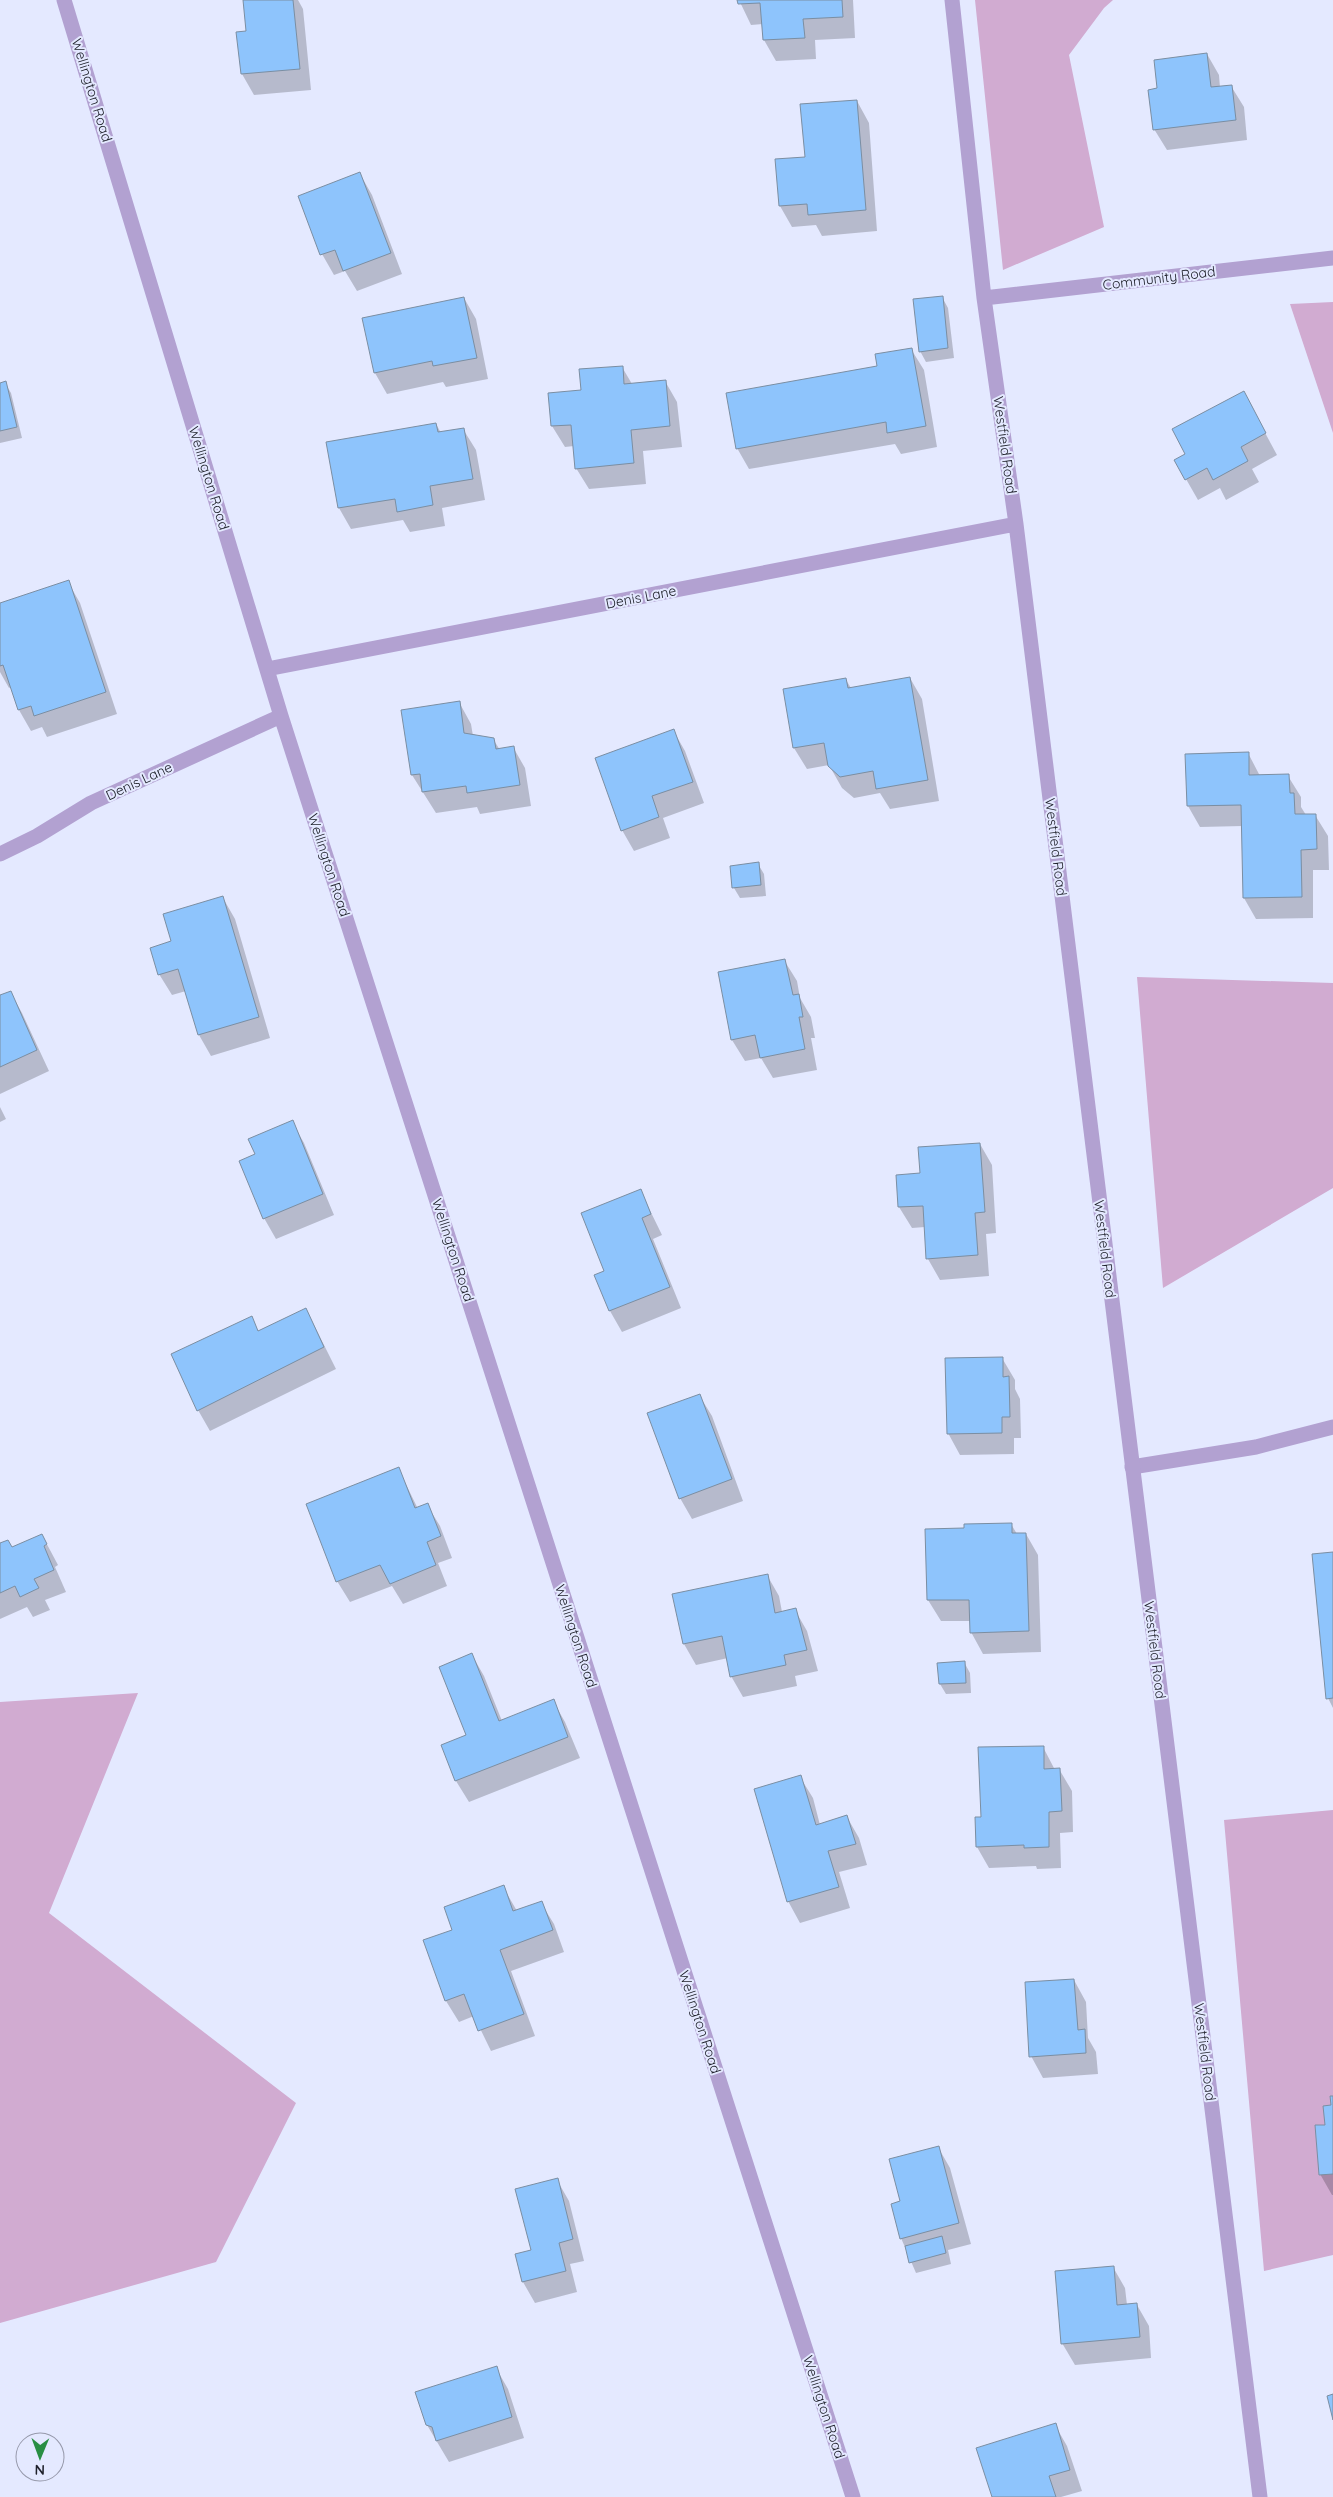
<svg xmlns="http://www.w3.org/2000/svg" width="1333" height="2497" font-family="Quicksand,sans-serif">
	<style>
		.green { fill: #d1abd1 }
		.shadow { fill: #0003 }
		.building { fill: #8ec4fc; stroke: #7b8ea2 }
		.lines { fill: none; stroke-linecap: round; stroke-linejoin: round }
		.lane { stroke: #b2a1d1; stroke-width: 15 }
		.street { stroke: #b2a1d1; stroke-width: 15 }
		.labels { text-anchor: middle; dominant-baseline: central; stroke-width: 4; stroke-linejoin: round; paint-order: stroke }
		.street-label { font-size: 14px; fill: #20222c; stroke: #e4e9ff }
	</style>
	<rect width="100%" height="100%" fill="#e4e9ff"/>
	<!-- green -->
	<path class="green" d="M975,0h138l-9,8 -35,47 35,172 -101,43z
		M1333,302v131l-43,-129z
		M1137,977l196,6v205l-170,100z
		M138,1693l-89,220 247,190 -80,159 -216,61v-621z
		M1333,1810v445l-69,16 -40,-451z"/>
	<!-- shadow -->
	<path class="shadow" d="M244,0h54l5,9 8,81 -57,5 -12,-21 -4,-41 9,-1z
		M739,0h114l2,38 -40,2 1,19 -40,2 -12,-21 -1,-16 -12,1z
		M1207,54l12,21 1,13 11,-2 13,21 3,33 -80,10 -13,-21 4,-40z
		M857,101l12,22 8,108 -55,5 -6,-11 -24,2 -12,-21 26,-48z
		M360,174l12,21 30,79 -45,17 -12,-20 -11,4 -12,-21z
		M942,297l6,11 6,50 -28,4 -6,-11z
		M464,298l12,21 12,60 -42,8 -3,-5 -56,12 -12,-21 -11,-54z
		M911,349l13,21 13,77 -36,7 -6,-10 -146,25 -12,-21z
		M622,367l10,17 33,-3 12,21 5,45 -39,4 3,33 -57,5 -13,-21 -2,-22 -9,1 -13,-21 -3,-32 33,-3z
		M5,383l6,10 11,45 -22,5v-59z
		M1255,414l22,41 -25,14 7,13 -33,18 -6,-12 -22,12 -12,-21z
		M436,424l5,9 22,-4 13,21 9,50 -43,8 3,18 -35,6 -7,-12 -52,9 -12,-21 -12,-65z
		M68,582l12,21 37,111 -70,23 -5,-10 -11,4 -12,-21 -8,-23 -2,1 -9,-16v-67z
		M910,678l12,21 17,102 -49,8 -10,-16 -26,5 -12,-10 -13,-23 -22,4 -13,-21 52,-68 5,8z
		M459,702l12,22 2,12 20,3 7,11 13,-3 12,21 6,38 -51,8 -3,-7 -41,6 -24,-38z
		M673,730l12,21 19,52 -41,15 7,20 -36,13 -12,-21z
		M1248,753l12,23h28l13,21v10l5,8h9l13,21 1,34h-16v48l-57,1 -12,-21 -1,-72 -43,1 -12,-21 -1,-51z
		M758,864l6,10 2,22 -26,2 -6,-10 -3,-21z
		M223,898l12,21 35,119 -59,18 -12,-21 -13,-44 -14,4 -13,-21 14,-32z
		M784,960l13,21 3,17 11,19 4,21h-4l6,32 -44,8 -12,-20 -16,3 -13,-21 -13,-67z
		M10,992l12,21 27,58 -49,23v-97z
		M0,1107l6,12 -6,3z
		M292,1122l12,21 30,72 -58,24 -12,-21 -8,-63z
		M980,1144l12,21 4,68 -10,1 3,42 -49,4 -12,-21 -3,-32 -13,1 -13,-21 -2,-31 24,-2z
		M640,1190l22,45 -9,4 28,69 -59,24 -12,-21 -4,-39z
		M306,1309l30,60 -126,62 -12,-21 53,-92 8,14z
		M1002,1358l13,22v9l5,10 1,39h-7v16l-54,1 -12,-22z
		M699,1395l13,21 31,85 -51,18 -12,-21z
		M398,1468l20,41 9,-4 13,21 12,32 -14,5 9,23 -44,18 -11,-18 -42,16 -13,-21z
		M1011,1524l6,10h9l12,21 3,97 -58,2 -12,-22 -1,-11h-29l-13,-21 37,-71z
		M42,1535l16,30 -3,2 11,25 -21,8 5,10 -17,7 -6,-10 -27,12v-74l12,4z
		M1333,1554v154l-5,-10z
		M767,1575l12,21 3,16 13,-2 12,21 11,40 -23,5 2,10 -54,11 -12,-21 -3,-18 -32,7 -12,-21z
		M472,1655l12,21 18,45 51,-20 12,21 15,36 -111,44 -13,-21 -14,-36 26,-9z
		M964,1662l6,11 1,20 -25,1 -6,-10 -1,-20z
		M1043,1747l12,23 4,-1 13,22 1,41 -13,1 1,35 -24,1 -1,-3 -47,2 -12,-21 5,-29z
		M800,1777l13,21 7,27 27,-8 12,21 8,27 -28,7 11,36 -50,15 -12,-22z
		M503,1887l14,24 24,-8 13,21 10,28 -53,19 24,65 -44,15 -17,-35 -15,6 -13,-21 -21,-60 29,-10z
		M1074,1980l12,22 2,36 8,14 2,22 -55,4 -12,-22z
		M1333,2097v98h-1l-12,-21 6,-48z
		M938,2147l12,21 21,76 -23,6 3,14 -35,9 -15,-35 1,-36z
		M557,2180l12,21 15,60 -14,3 7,28 -42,11 -12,-21 -7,-27 16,-4z
		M1113,2267l12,21 2,17h10l12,21 2,32 -76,7 -13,-22z
		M496,2368l12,21 16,49 -75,24 -22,-37z
		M1055,2425l12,21 15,45 -21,6h-68z"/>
	<!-- building -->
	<path class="building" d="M243,0h50l7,69 -59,5 -5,-42 10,-1z
		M737,0h105l1,17 -40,2 2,19 -42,2 -3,-37 -22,1z
		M1207,53l4,34 21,-2 4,35 -83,10 -5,-40 9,-2 -3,-28z
		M857,100l9,110 -58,5 -1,-11 -28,2 -4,-47 30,-2 -5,-53z
		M360,172l31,81 -48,18 -8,-21 -15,5 -22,-59z
		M943,296l5,52 -29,4 -6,-53z
		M464,297l13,61 -44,8 -1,-5 -58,12 -12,-55z
		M912,348l14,78 -39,7 -1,-11 -150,27 -10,-56 151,-27 -2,-12z
		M623,366l1,18 42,-4 4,46 -39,4 3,33 -59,6 -4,-44 -20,1 -3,-33 33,-3 -2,-21z
		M6,381l11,46 -17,4v-48z
		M1244,391l22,42 -25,14 7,14 -35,19 -6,-12 -22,12 -11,-20 11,-6 -13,-25z
		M436,423l2,9 26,-4 9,51 -43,7 3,19 -36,7 -2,-13 -57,9 -12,-66z
		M69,580l37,112 -72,24 -3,-10 -13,4 -15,-45 -3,1v-63z
		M910,677l18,103 -52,9 -3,-18 -33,6 -12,-11 -4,-23 -31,5 -10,-59 63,-11 2,10z
		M460,701l4,32 30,5 2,11 18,-3 6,39 -53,8 -1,-7 -44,6 -2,-18 -9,1 -10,-65z
		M674,729l19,53 -41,14 7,21 -38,14 -26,-73z
		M1249,752v23l40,-1 1,19h4l1,21h21l1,35 -16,1 1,47 -59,1 -2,-93 -54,1 -2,-52z
		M759,862l2,23 -29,3 -2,-22z
		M223,896l36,121 -61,18 -20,-66 -20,6 -8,-27 21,-7 -8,-27z
		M785,959l8,36 6,-1 4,23h-4l6,32 -45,9 -5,-23 -24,5 -13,-68z
		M11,991l26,59 -37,17v-72z
		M293,1120l30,74 -60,25 -24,-58 16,-7 -7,-15z
		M980,1143l5,69 -10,1 3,42 -52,4 -3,-53 -25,1 -2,-32 24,-2 -2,-26z
		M641,1189l10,25 -9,4 28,69 -61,24 -15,-36 10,-4 -23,-58z
		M306,1308l18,39 -127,64 -26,-57 81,-38 6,15z
		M1003,1357v20l6,-1 1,41h-8v16l-55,1 -2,-76z
		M700,1394l32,85 -53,20 -32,-86z
		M399,1467l16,41 13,-5 13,33 -14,6 9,23 -46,19 -10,-19 -44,17 -30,-78z
		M1012,1523v10h14l3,98 -59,2 -1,-33h-42l-2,-71 39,-1v-4z
		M42,1534l5,10 -3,2 10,24 -20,9 5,9 -19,9 -5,-11 -15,7v-50l8,-3 4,7z
		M1333,1552v146l-7,1 -14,-145z
		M768,1574l7,39 21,-5 11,42 -23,5 2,10 -56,12 -8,-41 -39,8 -11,-50z
		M472,1653l27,68 55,-22 14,38 -113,44 -14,-36 25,-10 -27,-68z
		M965,1661l1,22 -27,1 -2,-21z
		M1044,1746v23l16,-1 2,43 -13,1v35l-25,1v-3l-48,2 -1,-30h6l-3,-70z
		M801,1775l15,50 31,-10 9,29 -28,7 11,36 -52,15 -33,-113z
		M504,1885l9,26 29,-10 11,29 -53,20 24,64 -46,17 -14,-37 -19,7 -22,-61 29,-10 -8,-23z
		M1074,1979l4,51 7,-1 1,24 -57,4 -4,-75z
		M1330,2096h3v78l-14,1 -4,-50h10l-2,-19 8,-1z
		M939,2146l20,77 -59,16 -9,-35 9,-3 -11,-42z
		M558,2178l15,61 -14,4 7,28 -44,11 -7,-28 16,-4 -16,-61z
		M942,2236l4,17 -37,10 -4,-17z
		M1114,2266l3,39 20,-2 3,34 -79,7 -6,-73z
		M497,2366l15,51 -76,24 -4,-14 -6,-2 -11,-33z
		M1333,2394v26l-6,-24z
		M1056,2423l14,47 -21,6 7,21h-64l-16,-49z"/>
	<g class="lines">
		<!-- lane -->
		<path class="lane" d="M1132,1467l124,-20 77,-20"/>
		<!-- street -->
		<path class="street" d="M64,0l217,716 572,1781
			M952,0l32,298 32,226 244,1973
			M984,298l349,-40
			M267,669l749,-145
			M0,854l37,-18 54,-33 190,-87"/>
	</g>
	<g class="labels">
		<!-- street labels -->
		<g class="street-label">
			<text transform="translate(92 90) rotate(73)">Wellington Road</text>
			<text transform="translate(1159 278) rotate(-7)">Community Road</text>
			<text transform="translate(1005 445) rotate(82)">Westfield Road</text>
			<text transform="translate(209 478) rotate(73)">Wellington Road</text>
			<text transform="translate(641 597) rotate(-11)">Denis Lane</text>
			<text transform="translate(139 781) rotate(-25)">Denis Lane</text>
			<text transform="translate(1056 847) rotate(83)">Westfield Road</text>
			<text transform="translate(329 865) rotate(72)">Wellington Road</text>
			<text transform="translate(1105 1249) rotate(83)">Westfield Road</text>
			<text transform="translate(453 1250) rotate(72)">Wellington Road</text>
			<text transform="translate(576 1636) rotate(72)">Wellington Road</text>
			<text transform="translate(1155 1650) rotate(83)">Westfield Road</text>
			<text transform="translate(700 2022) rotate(72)">Wellington Road</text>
			<text transform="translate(1205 2052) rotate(83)">Westfield Road</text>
			<text transform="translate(824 2407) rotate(72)">Wellington Road</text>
		</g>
	</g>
	<!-- north arrow -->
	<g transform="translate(40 2457) rotate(181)"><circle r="24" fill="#e4e9ff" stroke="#9699ab"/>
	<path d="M0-4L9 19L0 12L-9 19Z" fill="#288e43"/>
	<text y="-8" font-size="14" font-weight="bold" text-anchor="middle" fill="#20222c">N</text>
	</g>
</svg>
